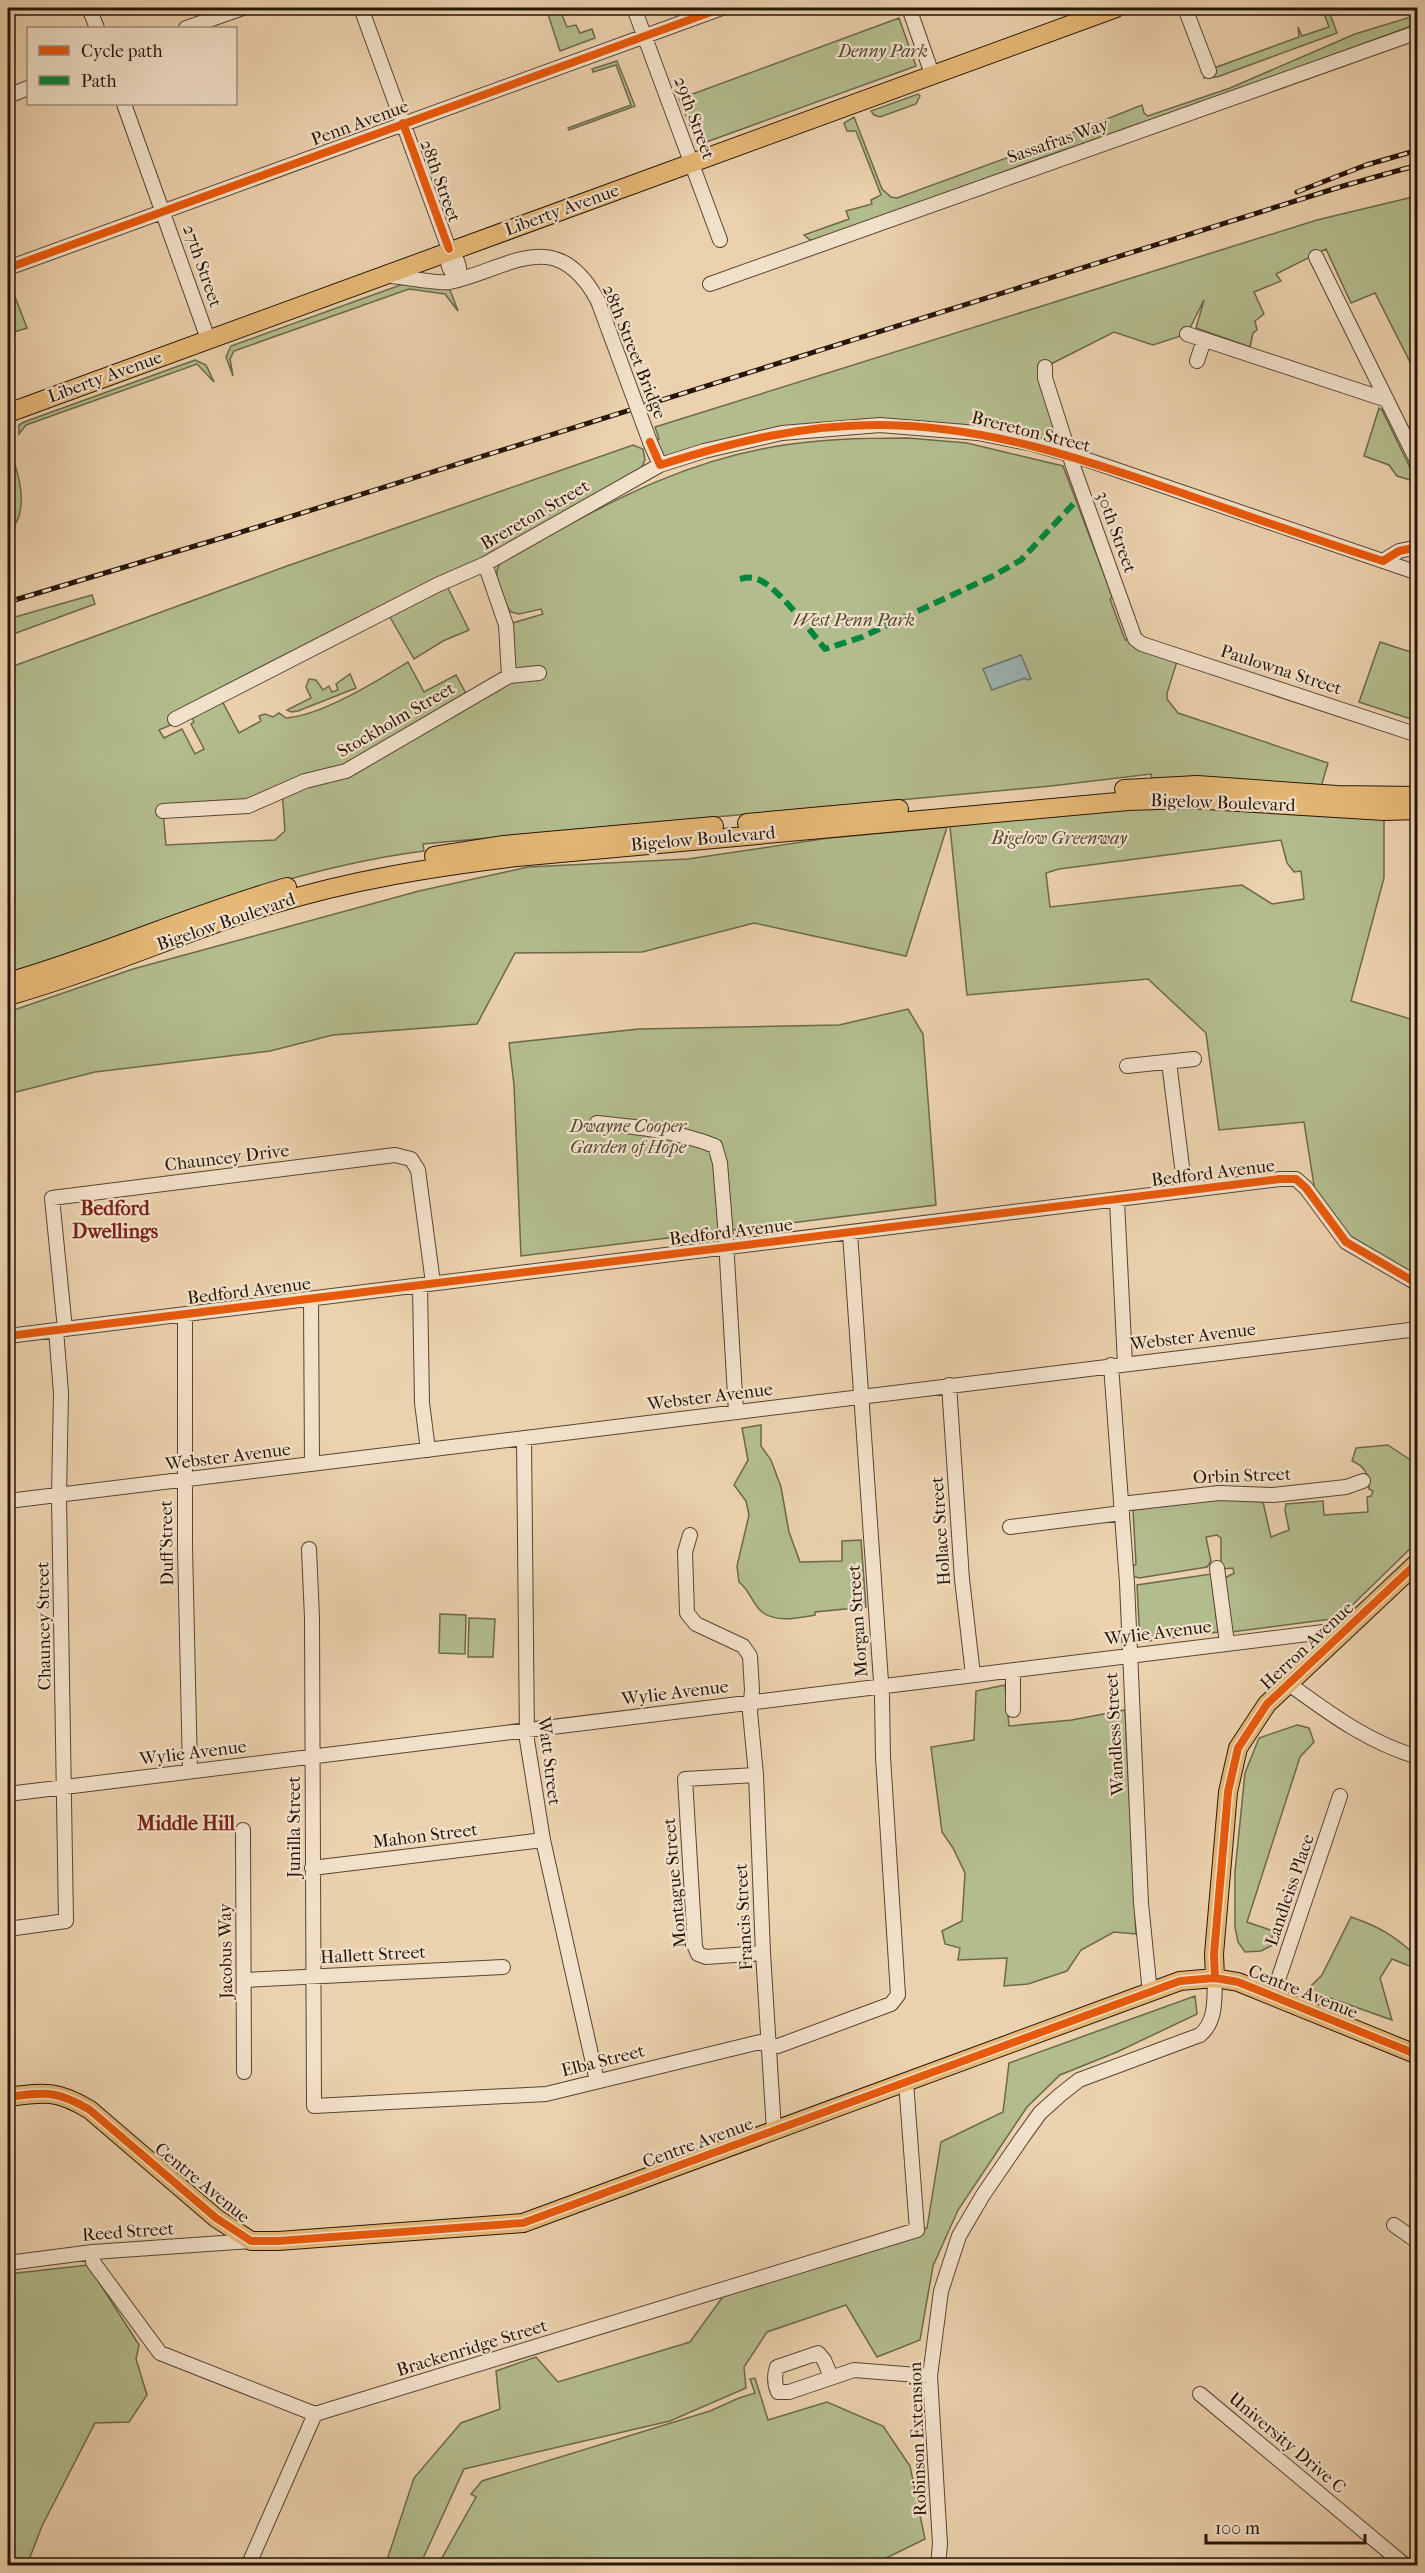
<svg xmlns="http://www.w3.org/2000/svg" width="1425" height="2573" font-family="'IM FELL French Canon',serif">
	<style>
		.green { fill: #b3bc8d; stroke: #6c684b; stroke-width: 1.5; fill-rule: evenodd }
		.water { fill: #9cb5b4; stroke: #6d7570; stroke-width: 1.5 }
		.lines { fill: none; stroke-linecap: round; stroke-linejoin: round }
		.minor-casing { stroke: #574432; stroke-width: 16 }
		.major-casing { stroke: #261509; stroke-width: 20 }
		.minor { stroke: #f2e1ca; stroke-width: 14 }
		.major { stroke: #e6b876; stroke-width: 18 }
		.rail-casing { stroke: #261509; stroke-width: 5 }
		.rail { stroke: #f2e1ca; stroke-width: 3; stroke-dasharray: 9; stroke-linecap: butt }
		.minor-bridge-casing { stroke: #574432; stroke-width: 16; stroke-linecap: butt }
		.minor-bridge { stroke: #f2e1ca; stroke-width: 14 }
		.quiet { stroke: #00873e; stroke-width: 6; stroke-dasharray: 12 6; stroke-linecap: butt }
		.cycleway-casing { stroke: #f2e1ca; stroke-width: 11 }
		.cycleway { stroke: #e8590c; stroke-width: 8 }
		.labels { text-anchor: middle; dominant-baseline: central; stroke-width: 4.5; stroke-linejoin: round; paint-order: stroke }
		.park-label { font-size: 18px; font-style: italic; fill: #504731; stroke: #f2e1ca }
		.street-label { font-size: 18px; fill: #261509; stroke: #f2e1ca }
		.neighbourhood-label { font-size: 20px; font-weight: bold; fill: #7a1f14; stroke: #f2e1ca }
	</style>
	<rect width="100%" height="100%" fill="#ebd1ad"/>
	<filter id="stains"><feTurbulence type="fractalNoise" baseFrequency=".00333" numOctaves="4"/><feColorMatrix values="0 0 0 0 .2 0 0 0 0 .09 0 0 0 0 .02 0 0 0 .5 -.17"/></filter>
	<radialGradient id="worn" r=".72"><stop offset=".6" stop-color="#630" stop-opacity="0"/><stop offset="1" stop-color="#630" stop-opacity=".3"/></radialGradient>
	<!-- green -->
	<path class="green" d="M546,8h13l8,19 9,-2 4,8 12,-4 3,9 -35,13z
		M1322,8h6l9,25 -120,44 -13,1 1,-4 9,-6 85,-31 -1,-10 4,9 27,-9z
		M1417,15v9l-223,82 -147,50 -230,84h-7l-6,-5 45,-16 -3,-8 26,-7 -1,-4 10,-5 -25,-64h-9l-3,-8 10,-6 28,72 9,8 6,1 134,-49 111,-44 2,8 4,3 82,-28 125,-54z
		M899,18l17,48 -218,79 -19,-46z
		M617,61l18,45 -66,24 -1,-2 63,-23 -15,-40 -23,7 -1,-3z
		M918,94l2,2 -4,8 -36,13 -6,-2 -3,-4z
		M1417,196v180l-42,-83 -24,10 -25,-54 -50,25 5,7 -27,11 10,22 -9,7 2,9 -4,3 -3,14 -54,-19 8,-28 -17,34 -34,11 -39,-13 -69,35 25,89 -37,-12 -186,-18 -187,39 -10,-23 9,-3 -4,-12 662,-207z
		M8,281h1l18,47 -19,6z
		M406,283l44,7 8,21 -13,-17 -36,-5 -175,62 -4,8 3,17 -7,-19 5,-11z
		M195,360l11,5 8,17 -17,-18 -171,61 -7,9v-9l5,-3z
		M1379,408l3,2 35,72 -20,-6 -8,-11 -25,-9z
		M908,438l59,5 96,23 48,127 1,5 -2,1 15,41 10,-1 44,16 -12,38v6l11,14 150,50 -9,31 -165,-7 -3,-13 -100,12 -628,58 1,7c-142,18 -282,78 -416,125v-308l279,-102 346,-121 10,4 2,11 -4,9 -196,113 24,48 -26,11 -29,18 -27,-47 -167,85 19,36 22,-12 -2,-5 6,-2 8,3 6,-4 7,5c35,-2 91,-37 122,-56l16,30 32,-17 13,24 39,-23 -2,-51 37,-11 -2,-5 -22,5 -8,-2c-7,-9 -19,-36 -12,-47 7,-11 38,-24 50,-30 74,-40 139,-73 223,-88 45,-8 90,-9 136,-9zM191,716l3,6 -3,2 13,25 -9,5 -13,-25 -18,9 -5,-8zM282,790l3,41 -10,9 -109,5 -3,-33 85,-6z
		M8,446c10,24 24,66 0,87z
		M92,595l3,9 -87,32v-17z
		M1380,642l37,12v67l-58,-19z
		M350,674l6,14 -58,23 -7,1 -4,-2 24,-12 -5,-11 3,-8 7,1 7,10 6,-4 3,6 6,-2 -2,-6z
		M1128,801l256,10v67l-33,123 66,20v263l-55,-32 -45,-48 -13,-82 -85,8 -13,-97 -58,-54 -181,16 -18,-178zM1281,840l6,23 7,9 7,-1 3,28 -32,5 -30,-19 -192,22 -4,-34 13,-4z
		M947,827l-41,129 -152,-33 -112,29 -127,1 -38,71 -144,11 -63,16 -175,21 -87,22v-82l125,-43 286,-78 109,-24 160,-8 141,-21z
		M908,1009l15,25 13,171 -415,51 -7,-171 -5,-42 130,-14 200,-4z
		M761,1425v21l10,14 10,27 8,45 11,30 42,-1v-20l19,-1 5,67 -51,5v3c-17,3 -43,9 -56,-6 -8,-9 -10,-19 -20,-27l-2,-16 12,-51 -3,-14 -12,-16 14,-25 -6,-32z
		M1388,1445l24,16 5,-1v47l-3,4 3,2v29l-78,76 -107,14 -7,-54 9,-5 -1,-5 -12,1v-31l-4,-3 -11,2 5,24 -4,6 -68,11 -6,-2v-10l3,-2 -3,-54 83,-11 47,3 8,35 18,-7 -4,-20 1,-6 37,-3 1,14 44,-3 -1,-15 4,-1 2,-5 -4,-2c0,-14 -4,-23 -17,-28l4,-13z
		M1211,1574l7,58 -78,10 -3,-57z
		M440,1614l26,1 -1,39 -26,-1z
		M469,1618l26,1 -2,38h-25z
		M1005,1685l4,41 63,-6 53,-10 11,224 -22,-2 -33,18 -14,21 -39,13 -24,2 3,-28 -49,2 2,-12 -15,-4 -3,-13 20,-10 3,-48 -12,-25 -11,-16 -11,-85 43,-7 2,-49z
		M1297,1725l12,3 5,14 -14,15 -53,165 26,9 -2,15 -10,5 -16,1 -7,-10 -3,-15v-55l10,-99 14,-35z
		M1351,1917c27,9 46,20 66,40v12l-25,-10 -12,19 12,42 -85,-30 15,-15z
		M1195,1996l2,18 -80,38 -57,23 -33,32 -69,103 -25,56 -13,74 -43,17 -31,-52 -79,27 -23,35 2,21 -76,33 -206,48 -44,96 -35,1 29,-88 47,-55 39,-14 -4,-38 40,-14 22,25 132,-40 37,-51 87,-23 113,-40 14,-86 62,-30 6,-49z
		M88,2265l51,80 -3,14 11,36 -18,27 -34,1 -53,103 -15,39h-19v-291z
		M755,2378l13,42 59,-18 56,24 27,40 15,73 -43,21 3,5h-447l38,-68 -5,-3 11,-13 228,-70 29,-13 16,-5 -5,-14z"/>
	<!-- water -->
	<path class="water" d="M1021,655l10,24 -4,1 -2,-2 -33,12 -9,-21z"/>
	<g class="lines">
		<defs>
			<path id="minor" d="M89,8l8,20
				M361,8l88,241c8,10 12,17 10,29
				M634,8l86,232
				M909,8l23,66
				M1185,8l24,63
				M186,28l57,-20
				M8,96l20,-8
				M124,104l84,235
				M449,249c-2,15 -2,21 10,29
				M1316,257l102,206
				M8,268l714,-260
				M390,276c14,1 49,8 60,6 59,-13 106,-59 148,19
				M710,284l708,-252
				M1187,334l200,66
				M1197,361l7,-21
				M1045,367v11l29,91 61,170 7,5 276,91
				M650,442l10,23
				M1383,561l16,-10 19,-4
				M485,564l21,61 3,51
				M175,719l262,-134 48,-21 175,-99 44,-14 78,-18 98,-8 98,8 55,11 49,14 336,115
				M163,811l85,-5 57,-25 41,-10 163,-95 30,-3
				M1169,1062l16,129
				M1127,1066l67,-7
				M597,1123c41,4 80,8 118,23l5,17 5,61 11,188
				M1117,1201l8,163
				M420,1285l2,118 6,47
				M311,1299l1,165
				M185,1314v233l5,224
				M65,1329l-13,-131 343,-43 16,4 7,11 15,113
				M8,1336l1272,-157h16l10,9 40,54 72,42
				M1111,1365l16,218 14,320 9,90
				M949,1385l13,194 11,96
				M524,1438l3,302 16,100 54,241
				M8,1501l1410,-172
				M1121,1504l98,-11 54,2 73,-8 17,-6
				M1010,1527l112,-14
				M690,1535l-5,17 2,61 9,11 47,22 7,10 2,34 -2,22 6,63 7,178 11,177
				M309,1549l3,69 2,488 232,-12 214,-52 18,4 113,-42 7,-9 -15,-238 -1,-61 -32,-463
				M1217,1568l10,75
				M1013,1670v40
				M1289,1684c40,29 80,59 129,73
				M756,1775l-71,4 10,168 3,7 8,3 57,-4
				M8,1794l1340,-165
				M243,1830l1,242
				M312,1868l231,-28
				M8,1929l58,-8 -7,-425 2,-103 -5,-63
				M244,1980l259,-13
				M1273,1995l67,-199
				M1394,2225l24,17
				M93,2252v10l67,91 155,61 602,-184 -11,-148
				M8,2263l85,-11 158,-11
				M831,2377l-7,-17 -6,-7 -41,14c-3,9 -3,16 1,25h11l65,-22 76,6
				M1200,2394l206,172
				M248,2566l67,-152
				M938,2566l2,-22 -10,-168 11,-85 18,-55 24,-41 39,-57 18,-25 20,-18 19,-15 121,-45c17,-14 14,-37 15,-57"/>
			<path id="major" d="M8,413l1108,-405
				M1124,789l73,-4 140,10 81,1
				M747,823l152,-14
				M434,856l70,-11 210,-19
				M8,982c94,-27 184,-68 279,-95
				M8,996c89,-25 174,-63 262,-91 81,-25 163,-38 247,-48l611,-56 62,-2 194,12 34,-1
				M1215,1978l-1,-24 14,-162 10,-44 29,-44 151,-142
				M8,2097c37,-5 49,-7 82,13l126,108 35,23h27l245,-18 657,-242 35,-3 23,4 180,73"/>
		</defs>
		<!-- minor casing -->
		<use href="#minor" class="minor-casing"/>
		<!-- major casing -->
		<use href="#major" class="major-casing"/>
		<!-- minor -->
		<use href="#minor" class="minor"/>
		<!-- major -->
		<use href="#major" class="major"/>
		<defs>
			<path id="rail" d="M1297,192l69,-27 52,-15
				M8,602l227,-68 1108,-348 75,-21"/>
		</defs>
		<!-- rail casing -->
		<use href="#rail" class="rail-casing"/>
		<!-- rail -->
		<use href="#rail" class="rail"/>
		<defs>
			<path id="minor-bridge" d="M598,301l52,141"/>
		</defs>
		<!-- minor-bridge casing -->
		<use href="#minor-bridge" class="minor-bridge-casing"/>
		<!-- minor-bridge -->
		<use href="#minor-bridge" class="minor-bridge"/>
		<!-- quiet -->
		<path class="quiet" d="M740,579c4,-1 9,-2 14,-1 21,4 56,53 71,71l37,-12 129,-60 30,-17 56,-60"/>
		<defs>
			<path id="cycleway" d="M403,123l46,126
				M8,268l714,-260
				M650,442l10,23c72,-23 146,-41 222,-40 102,1 195,32 291,65 70,24 139,49 210,71l16,-10 19,-4
				M8,1336l1272,-157h16l10,9 40,54 72,42
				M1215,1978l-1,-24 14,-162 10,-44 29,-44 151,-142
				M8,2097c37,-5 49,-7 82,13l126,108 35,23h27l245,-18 657,-242 35,-3 23,4 180,73"/>
		</defs>
		<!-- cycleway casing -->
		<use href="#cycleway" class="cycleway-casing"/>
		<!-- cycleway -->
		<use href="#cycleway" class="cycleway"/>
	</g>
	<g class="labels">
		<!-- park labels -->
		<g class="park-label">
			<text x="883" y="51">Denny Park</text>
			<text x="854" y="620">West Penn Park</text>
			<text x="1059" y="838">Bigelow Greenway</text>
			<text x="628" y="1126">Dwayne Cooper<tspan x="628" dy="21">Garden of Hope</tspan></text>
		</g>
		<!-- street labels -->
		<g class="street-label">
			<text transform="translate(694 118) rotate(70)">29th Street</text>
			<text transform="translate(360 123) rotate(-20)">Penn Avenue</text>
			<text transform="translate(1058 141) rotate(-19)">Sassafras Way</text>
			<text transform="translate(440 181) rotate(70)">28th Street</text>
			<text transform="translate(562 210) rotate(-20)">Liberty Avenue</text>
			<text transform="translate(202 266) rotate(71)">27th Street</text>
			<text transform="translate(634 352) rotate(68)">28th Street Bridge</text>
			<text transform="translate(105 377) rotate(-20)">Liberty Avenue</text>
			<text transform="translate(1031 432) rotate(14)">Brereton Street</text>
			<text transform="translate(535 515) rotate(-30)">Brereton Street</text>
			<text transform="translate(1116 532) rotate(70)">30th Street</text>
			<text transform="translate(1281 670) rotate(18)">Paulowna Street</text>
			<text transform="translate(396 720) rotate(-30)">Stockholm Street</text>
			<text transform="translate(1223 803) rotate(2)">Bigelow Boulevard</text>
			<text transform="translate(703 839) rotate(-5)">Bigelow Boulevard</text>
			<text transform="translate(226 922) rotate(-19)">Bigelow Boulevard</text>
			<text transform="translate(227 1158) rotate(-7)">Chauncey Drive</text>
			<text transform="translate(1213 1173) rotate(-7)">Bedford Avenue</text>
			<text transform="translate(731 1232) rotate(-7)">Bedford Avenue</text>
			<text transform="translate(249 1291) rotate(-7)">Bedford Avenue</text>
			<text transform="translate(1193 1337) rotate(-7)">Webster Avenue</text>
			<text transform="translate(710 1397) rotate(-7)">Webster Avenue</text>
			<text transform="translate(228 1457) rotate(-7)">Webster Avenue</text>
			<text transform="translate(1242 1476) rotate(-2)">Orbin Street</text>
			<text transform="translate(941 1531) rotate(-94)">Hollace Street</text>
			<text transform="translate(167 1543) rotate(-91)">Duff Street</text>
			<text transform="translate(858 1621) rotate(-94)">Morgan Street</text>
			<text transform="translate(44 1626) rotate(-91)">Chauncey Street</text>
			<text transform="translate(1158 1633) rotate(-7)">Wylie Avenue</text>
			<text transform="translate(1307 1646) rotate(-43)">Herron Avenue</text>
			<text transform="translate(675 1693) rotate(-7)">Wylie Avenue</text>
			<text transform="translate(1115 1734) rotate(-93)">Wandless Street</text>
			<text transform="translate(193 1753) rotate(-7)">Wylie Avenue</text>
			<text transform="translate(549 1761) rotate(83)">Watt Street</text>
			<text transform="translate(294 1827) rotate(-90)">Junilla Street</text>
			<text transform="translate(425 1836) rotate(-7)">Mahon Street</text>
			<text transform="translate(675 1883) rotate(-95)">Montague Street</text>
			<text transform="translate(1290 1890) rotate(-71)">Landleiss Place</text>
			<text transform="translate(744 1917) rotate(-93)">Francis Street</text>
			<text transform="translate(226 1951) rotate(-91)">Jacobus Way</text>
			<text transform="translate(373 1955) rotate(-3)">Hallett Street</text>
			<text transform="translate(1303 1992) rotate(22)">Centre Avenue</text>
			<text transform="translate(603 2061) rotate(-14)">Elba Street</text>
			<text transform="translate(698 2143) rotate(-20)">Centre Avenue</text>
			<text transform="translate(202 2183) rotate(39)">Centre Avenue</text>
			<text transform="translate(128 2232) rotate(-4)">Reed Street</text>
			<text transform="translate(472 2348) rotate(-17)">Brackenridge Street</text>
			<text transform="translate(918 2439) rotate(-92)">Robinson Extension</text>
			<text transform="translate(1287 2443) rotate(40)">University Drive C</text>
		</g>
		<!-- neighbourhood labels -->
		<g class="neighbourhood-label">
			<text x="115" y="1208">Bedford<tspan x="115" dy="23">Dwellings</tspan></text>
			<text x="186" y="1823">Middle Hill</text>
		</g>
	</g>
	<!-- margin -->
	<rect width="1425" height="2573" fill="none" stroke="#ebd1ad" stroke-width="30"/>
	<rect x="9" y="9" width="1407" height="2555" fill="none" stroke="#261509" stroke-width="3"/>
	<rect x="15" y="15" width="1395" height="2543" fill="none" stroke="#261509" stroke-width="1.5"/>
	<!-- legend -->
	<rect x="27" y="27" width="210" height="78" fill="#f2e1ca" stroke="#a08f7d" stroke-width="1.5"/>
	<rect x="39" y="46" width="30" height="9" fill="#e8590c" stroke="#a08f7d" stroke-width="1.5"/>
	<text x="81" y="57" font-size="18" fill="#261509">Cycle path</text>
	<rect x="39" y="76" width="30" height="9" fill="#00873e" stroke="#a08f7d" stroke-width="1.5"/>
	<text x="81" y="87" font-size="18" fill="#261509">Path</text>
	<!-- scale -->
	<path d="M1206 2534v9h159v-9" fill="none" stroke="#261509" stroke-width="3"/>
	<text x="1215" y="2534" font-size="18" fill="#261509" stroke="#f2e1ca" stroke-width="4.5" paint-order="stroke">100 m</text>
	<rect width="100%" height="100%" filter="url(#stains)"/>
	<rect width="100%" height="100%" fill="url(#worn)"/>
</svg>
